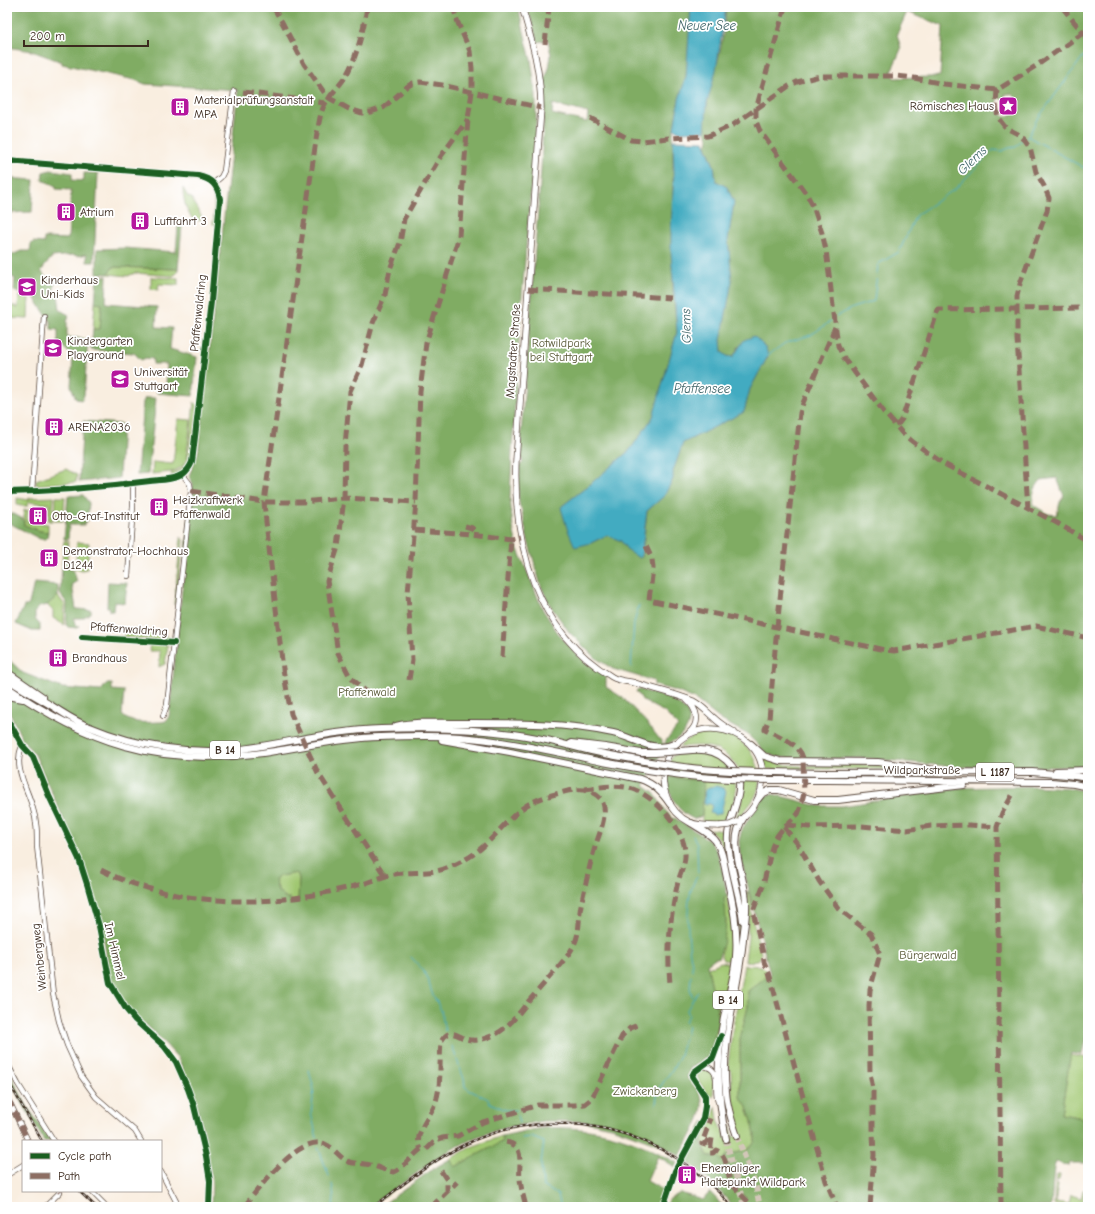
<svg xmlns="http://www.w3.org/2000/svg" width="1095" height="1214" font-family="'Comic Neue',sans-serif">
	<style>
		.green { fill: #a0c771; stroke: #6e7848 }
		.forest { fill: #80ac63; stroke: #5e6b40; fill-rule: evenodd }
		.water { fill: #42abc1; stroke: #3e6a70 }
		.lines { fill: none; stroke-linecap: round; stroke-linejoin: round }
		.stream { stroke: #42abc1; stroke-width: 1 }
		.highway-tunnel { stroke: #d3c7b9; stroke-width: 6; stroke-dasharray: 6 3; stroke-linecap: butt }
		.minor-casing { stroke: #58473b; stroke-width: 6 }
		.major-casing { stroke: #58473b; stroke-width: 7 }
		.highway-casing { stroke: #58473b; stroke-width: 8 }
		.minor { stroke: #fff; stroke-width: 4.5 }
		.major { stroke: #fff; stroke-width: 5.5 }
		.highway { stroke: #fff; stroke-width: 6 }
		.rail-casing { stroke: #3b2a1e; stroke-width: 2.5 }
		.rail { stroke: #fff; stroke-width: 1; stroke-dasharray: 3; stroke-linecap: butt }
		.major-bridge-casing { stroke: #58473b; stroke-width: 7; stroke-linecap: butt }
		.highway-bridge-casing { stroke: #58473b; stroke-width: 8; stroke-linecap: butt }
		.major-bridge { stroke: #fff; stroke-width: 5.5 }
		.highway-bridge { stroke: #fff; stroke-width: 6 }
		.quiet { stroke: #8d6e63; stroke-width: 5; stroke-dasharray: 10 5; stroke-linecap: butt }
		.cycleway-casing { stroke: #fff; stroke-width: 8 }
		.cycleway { stroke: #1b5e20; stroke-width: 6 }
		.labels { text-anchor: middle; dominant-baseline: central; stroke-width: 3.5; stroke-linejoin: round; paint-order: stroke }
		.shield { fill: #fff; stroke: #766a62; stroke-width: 1 }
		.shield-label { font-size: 11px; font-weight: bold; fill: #3b2a1e }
		.poi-label { font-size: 12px; fill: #3b2a1e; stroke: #fff; text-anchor: start }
		.street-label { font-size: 12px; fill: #3b2a1e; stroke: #fff }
		.park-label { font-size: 12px; fill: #595937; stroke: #fff }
		.water-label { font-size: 13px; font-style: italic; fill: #3e6467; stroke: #fff }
	</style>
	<rect width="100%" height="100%" fill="#fff"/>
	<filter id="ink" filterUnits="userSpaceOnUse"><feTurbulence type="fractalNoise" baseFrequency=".025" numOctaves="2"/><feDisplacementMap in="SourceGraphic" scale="8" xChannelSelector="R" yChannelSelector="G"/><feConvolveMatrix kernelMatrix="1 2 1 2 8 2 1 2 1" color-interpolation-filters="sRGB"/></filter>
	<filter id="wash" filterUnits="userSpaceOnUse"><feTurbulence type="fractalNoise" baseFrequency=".012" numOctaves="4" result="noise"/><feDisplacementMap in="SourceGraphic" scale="16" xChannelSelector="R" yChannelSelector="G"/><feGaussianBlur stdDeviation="0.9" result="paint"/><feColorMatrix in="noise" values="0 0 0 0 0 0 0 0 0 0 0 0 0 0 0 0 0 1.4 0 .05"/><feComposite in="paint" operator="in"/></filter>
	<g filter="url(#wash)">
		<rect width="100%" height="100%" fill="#f9eee0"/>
		<!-- green -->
		<path class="green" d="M184,176c37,1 34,19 33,49l-4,-1c3,-30 3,-39 -28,-45z
			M183,188l5,9 4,1c2,7 6,8 8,16l2,2 -1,4c-14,3 -18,-21 -18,-32z
			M113,267l65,2 -1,4 -4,3 -38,-3 -7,3 -20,-2z
			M151,277l27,1v7l-19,-1 -1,6 -7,-1z
			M19,296l10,1 -1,22 -20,-1 1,-12h7v2h2z
			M95,303h7l-2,27 -7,-1z
			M194,402l4,4 -7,55c-5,9 -10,12 -19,15l-1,-3c9,-2 14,-5 17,-13z
			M178,419l13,1 -5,40 -3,6 -5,3 -7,3 -19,2 1,-12 20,2z
			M66,469l11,6 -1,7 -40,3v-5z
			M54,497l-2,24h-4l1,-17 -21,-2v4h-7l-4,-1v-7l12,2v-2z
			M56,497h9l-2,24h-8z
			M24,510h4l-1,12 21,2v8l-8,-1 -16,-6z
			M181,537l2,3 -7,63 -2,2z
			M64,541h4l-1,22h9l1,-21 12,1 -2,26c-11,3 -16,-2 -25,-4z
			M58,596l7,9 -1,20 -11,-7v-7l-6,-6z
			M125,632l41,3 2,3v3l-44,-4z
			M150,644l18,1 -3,19 -6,3 1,-16h-11z
			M703,732c6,0 13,-1 19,0 30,7 50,45 29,71 -4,5 -7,10 -12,14l-3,1c3,-9 7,-18 7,-28 1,-20 -15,-39 -34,-43 -11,-2 -21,-1 -31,1l7,-7z
			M692,753c22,0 45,13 44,38 -1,11 -5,21 -9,30l-6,1 -2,2 -17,-2 1,-41 -36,-4 2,-13 4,-9z
			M763,758l19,6 20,2v3h-38l-3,-10z
			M823,764l60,1 26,4h-105v-3z
			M711,829l12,2c3,25 11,52 15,78 2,12 2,24 2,37l-4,-39 -11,-54 -5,-13 -10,-10z
			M297,873l2,5 -1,23 -8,1 -12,-11 -4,-11 5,-4z
			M747,891h1l4,15 -1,6 10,41c0,10 -8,9 -16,8l3,-24z
			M727,894l6,31 -1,36 -9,-1 -2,-4 5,-34 -2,-24 2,-1z
			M721,962l11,2 -1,12 -15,73 -4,6 -3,1 10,-36 -11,-52z
			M744,965l18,1 4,4 2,6 -20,15v16l-8,32v58l6,8 5,13 4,16v7l-3,5 -6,5 -15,3 -9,7 -14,-5 -6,-15 14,-34 2,12 8,20 4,-1 -6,-32 -2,-39 4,43 7,27 7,-2 -7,-24 -2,-38 -3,-9 4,-31z
			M1070,1055l18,3v61l-27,-5z
			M702,1069l8,1 4,6 -1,21 -5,-1c-3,-7 -10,-14 -11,-22z
			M502,1136l1,5 -48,26 -5,-8 21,-12z
			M1056,1175h4l-1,6h-2l-1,4h2l-3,17 14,2 2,-9 10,3 2,-8h2l-3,17 -28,-2z"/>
		<!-- forest -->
		<path class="forest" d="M7,7h511l13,53 5,34v30l-14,172 -10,154 -2,48 3,29 4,20 26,63 19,29 21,21 23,16v11l17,11 24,25 18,23 -21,40 10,7 11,17 8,9 2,-1c10,8 22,13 32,21 15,12 16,37 20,55l-1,3 -2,1c3,20 3,42 -6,60h-3l-8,6 12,56 -10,36 -19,12 -3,10c4,4 9,9 12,14 11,18 -11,48 -19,64l-19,-11 -49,-18 -30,-6h-39l-40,7 -27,9 -31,16 -76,54h-158l1,-24 -9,-52 -10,-38 -15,-35 -24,-26 -25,-21 -20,-32 -6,-45 -11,-44 -14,-38 -43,-97 -13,-16 -15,-32v-22l2,-14 -2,-2v-11l16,15 39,15 39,3 5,-7h6v6l12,1 -2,24c9,10 27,7 39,7l5,-1 3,-5 24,-232 -4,-8 9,-24 40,-362 -93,-6 -10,-4 -73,-16v-2l-30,-11 -25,-4zM297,873l2,5 -1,23 -8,1v-4h-6l-2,-4 -5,-3 -3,-11 5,-4z
			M527,7h164l-5,70 -7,22 -7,41h1v63l-2,26 2,63 4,40 -24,85 -23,33 -42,36 -26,20 29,37 16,-8 14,6 8,10 13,6 5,-46 17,-15 9,-17v-8l10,-28 61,-31 6,-23 18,-33 -29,-10 -6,11 -6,-1 -5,-4 -1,-12 11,-59 -4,-41 6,-38 -7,-15 -11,-6 -2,-16 -8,-20 3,-4c-9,-23 1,-47 6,-70 6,-20 10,-43 11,-64h362v759l-30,1h-101l-91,-9 -65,1 -24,-2 -11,-4 -19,-19 -26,-14 -25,-20 -20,-9 -22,-6v-4l-41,-12 -19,-12 -25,-25 -19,-27 -9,-19 -14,-49 -5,-26c-6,-8 -3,-35 -2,-46l3,-2 -3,-14 21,-279 3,-62 -1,-23 6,-17 2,-13 -3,-15 -10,2zM907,12l36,14 -3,50 -10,1 -36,1 -3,-7 3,-6 7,-16 -4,-15zM1005,94h7l7,11v6l-14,6 -10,-9 3,-11 3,2 5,-2zM553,104l35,9 -1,9 -35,-8zM1057,478l7,18 -4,6 -3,13 -9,-1 -15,-9c-1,-11 1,-16 8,-25z
			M51,170l21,3v7l12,1v-8h14l-4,89h-7v-8l-9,2 -5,-1 -21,2 -11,14 6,8 8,2 -2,13h5l2,16 9,5 -2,6v16l21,2 -4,56 -2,5 -6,-1 -5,-13 2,-29 -15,-15v-12l-7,-1v-7l-20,-29v-9h-7l-2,10 -8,-3 1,-13 -5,-1v-21l11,-5h9l1,-7 2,-2 11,1v-5l24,1 3,-49 -15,-1v-3l-14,-6 1,-8z
			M7,178l27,2 -2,32 -25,1z
			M178,226h4l-4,43 -65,-2 -5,7 -11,-1v-24l28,-1 51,4z
			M97,276h10l-1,27 51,4 -1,20 16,1 -2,21 27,8 -4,39 -36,-3v-5h9l1,-24h-14v-5l-7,-1 -5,2 -7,-7 -43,-3 2,-21h7l2,-25 -7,-1z
			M145,398h11l-8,76 -11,1 6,-73z
			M83,421l39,3 -3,54 -40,4z
			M83,495l6,8 -2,19h-3v3h-15l-1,14h-4l4,-43z
			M7,514h7l9,5 1,6 16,6 8,1 -1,6 -1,1h-6l-33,-17z
			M62,567h4l8,4 3,11 -5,2 4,25 15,1v3l-9,5h-8l1,7 4,1 -2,2 -9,-1 -2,-2 1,-22 -7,-9z
			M108,582l19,1 -2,20 -11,-1 -1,9h-4v-4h-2z
			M34,583l24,2v11l-11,9 -8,2 -4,5v7l5,6v6h-8l-16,-7 8,-18h3l2,-2z
			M638,689l33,10 16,12c1,3 3,7 2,10 -1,12 -13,19 -23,24l-1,-3 13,-16 -14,-14 -21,-11 -7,-10z
			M667,777l37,4 -2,35 -8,3c-18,-8 -25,-24 -27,-42z
			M1033,786l38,2 17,4v235l-6,28 -11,-2 -10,61 27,5v44h-18l-1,3 -7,-1 -3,-3h-3l-2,5 -3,40h-317l-25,-27 -25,-21 19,-37 6,1 -8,19 7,14 4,1 5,-2 5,6 6,-7 18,-3 6,-5 3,-5v-7l-4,-16 -5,-13 -6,-8v-58l8,-32v-16l22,-17 -30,-119 -1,-14 3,-12 20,-30 8,-5 7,1 41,11h24l115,-18z
			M7,1068l20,38 24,35h-7l-37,-65z
			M544,1128c52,-2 88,9 133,35l-2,4 -17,-11 -11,25 18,10 -5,16h-272l-3,-4 48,-34 17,-10 5,8 48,-26 -1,-5 23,-5z
			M710,1192l14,15h-58l2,-7 12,-7 23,7z"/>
		<!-- water -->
		<path class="water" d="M691,7h35l-10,63 -9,33 -2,28 -24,1 -7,-3 5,-30 7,-22z
			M673,140l31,1 10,25 2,15 11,6 7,15 -6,38 4,41 -11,59 1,12 5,4 6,1 11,-17 10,-4 12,12 2,8 -18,33 -6,23 -61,31 -10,28v8l-9,17 -17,15 -6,46 -2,1 -11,-7 -7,-10 -14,-6 -16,8 -16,4 -8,-19 -6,-20 1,-2 26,-20 42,-36 23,-33 24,-85 -6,-79v-24l3,-57z
			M717,786l6,2 3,3 -5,22 -6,2 -5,-2 2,-8 -1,-1h-7l1,-13 4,-4z"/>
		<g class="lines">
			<!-- stream -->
			<path class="stream" d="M1029,137l59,33
				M1026,138l2,-1 8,-16 46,-63 6,-6
				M836,317l16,-9 22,-7 4,-37 21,-12 17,-37 39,-26 38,-39 9,1 7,-3 7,-1 6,-7
				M767,356l18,-13 26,-8 20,-14
				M631,667l3,-44 5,-18
				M693,835l4,10 1,28
				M411,957l12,13 5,10 4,13 9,17 4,21
				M692,970c1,-5 -1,-10 -2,-16 -2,-21 -6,-59 7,-77
				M694,998l4,-6
				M452,1046l12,33 1,8 6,4 17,8 2,4 16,7h10
				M309,1070l5,20 -3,23 6,25
				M656,1104l2,-14 16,-23 6,-12 8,-28 -3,-5 4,-7 -2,-5 6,-11 -3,-11 1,-12
				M517,1114l2,9
				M522,1138l9,-1 13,5 -3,21 2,23 15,9 3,12
				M318,1147l11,29
				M332,1184l2,14 -1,9"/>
		</g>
	</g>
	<g filter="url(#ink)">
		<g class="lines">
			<!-- highway-tunnel -->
			<path class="highway-tunnel" d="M737,1136l19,51 4,20
				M726,1139c5,23 13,45 18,68"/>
			<defs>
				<path id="minor" d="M7,161l191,15c14,3 20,10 22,23l-9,103 -19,160c-2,5 -5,9 -9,12 -9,6 -23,6 -33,7 -47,6 -95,10 -143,11
					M214,183l7,-6 3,-6 10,-80
					M32,491l12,-175
					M128,576l5,-70v-23
					M82,637l92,6
					M163,716l4,-11 24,-214 -1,-7 -7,-9
					M7,718l15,27 11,12 16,39 30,63 8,25 12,42 11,57 16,26 9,11 29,26 12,16 12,27 6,17 12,50 4,25 -1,26
					M22,745c-9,25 5,41 11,64 4,12 4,24 4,37l16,148 6,27 8,24 14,31 15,21 39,34 6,10
					M7,1063l11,21 36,57
					M703,1066c20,3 10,21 15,36
					M7,1099l4,6 17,36
					M161,1172l18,35
					M7,1175l16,-10
					M91,1191l16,16
					M45,1207l15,-15 -1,-1
					M663,1207l12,-36 28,-52 2,-13v-10l-13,-20 2,-4 19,-14 5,-12"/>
				<path id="major" d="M522,7c10,34 19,65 19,101l-25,352c-3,84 19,171 96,217 7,4 15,4 23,6 19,6 39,10 58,18 8,4 14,11 21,17 6,6 13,10 20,14
					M687,700c10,9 14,23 2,33
					M719,826c-9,0 -21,0 -30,-4 -20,-10 -30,-35 -24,-57 15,-60 112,-40 96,25 -3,11 -10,23 -20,29"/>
				<path id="highway" d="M7,672l36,25
					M7,679c15,10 30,18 45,27 13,8 24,16 38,21 47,20 102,28 152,22 46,-6 92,-19 139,-20 48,-2 97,-1 145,7 27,4 52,13 79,18
					M7,687c79,55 150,79 247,67 42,-5 83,-16 126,-17 25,-1 55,-2 80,0 48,4 96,15 143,25
					M7,696l16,3
					M396,726c20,-5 41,-3 61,-3 51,0 106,-1 156,10 23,5 40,21 64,10
					M442,740l68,12 130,27c14,5 22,13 30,25
					M571,743l34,4 36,6
					M751,744l13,12 16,5 98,1 57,8
					M692,750c12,-1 24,1 34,10 30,26 -1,53 2,83 2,26 12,52 15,78
					M1056,771l32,-1
					M828,773l204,-1 35,3 21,3
					M828,780l223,2 23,2 14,3
					M758,799l4,-5 8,-4h9l35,10h24l126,-15
					M691,823c8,5 18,10 24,17 8,10 9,26 12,38 6,26 11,51 9,78 -2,27 -12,53 -15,80 -5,35 -2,69 5,103
					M737,1136c-5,-14 -10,-29 -11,-44 -6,-52 13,-102 17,-153 1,-12 4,-24 3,-37 -1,-28 -20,-59 -2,-85"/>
			</defs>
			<!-- minor casing -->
			<use href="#minor" class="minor-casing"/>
			<!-- major casing -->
			<use href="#major" class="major-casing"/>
			<!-- highway casing -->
			<use href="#highway" class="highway-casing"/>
			<!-- minor -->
			<use href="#minor" class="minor"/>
			<!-- major -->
			<use href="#major" class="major"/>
			<!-- highway -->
			<use href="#highway" class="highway"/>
			<defs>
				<path id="rail" d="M7,1079l35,62
					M79,1191l17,16
					M373,1207c30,-22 59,-47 93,-63 92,-44 202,-15 266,63"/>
			</defs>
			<!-- rail casing -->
			<use href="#rail" class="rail-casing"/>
			<!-- rail -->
			<use href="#rail" class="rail"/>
			<defs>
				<path id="major-bridge" d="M719,826l11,-1 7,-3"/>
				<path id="highway-bridge" d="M641,753h14l37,-3
					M605,754c32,6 64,12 97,15 42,4 84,3 126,4
					M603,762c32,6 64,12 97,15 42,4 85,3 128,3"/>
			</defs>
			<!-- major-bridge casing -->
			<use href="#major-bridge" class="major-bridge-casing"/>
			<!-- highway-bridge casing -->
			<use href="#highway-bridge" class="highway-bridge-casing"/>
			<!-- major-bridge -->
			<use href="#major-bridge" class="major-bridge"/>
			<!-- highway-bridge -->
			<use href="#highway-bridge" class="highway-bridge"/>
			<!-- quiet -->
			<path class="quiet" d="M273,7l9,15 22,42 22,31 3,3 20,11 13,4 9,-1 12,-4 25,-22 5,-3 7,-1 22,3 99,23
				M367,7c-3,21 -10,49 -20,67 -6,11 -16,19 -22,30 -5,8 -6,20 -8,29l-53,369 2,20 17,147 8,45 27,59 67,103
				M785,7l-29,102v12l4,10 47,64 6,11 9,27 4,17 12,96 6,12 39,53 19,22 11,9 31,22 113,59 29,17 2,3
				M1062,7l26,32
				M545,44l4,-37
				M997,90l-1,14 2,14 8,10 12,6 7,6 5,7 6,25 8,14 5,12 -2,13 -27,73 -3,12v43l11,170
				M243,92l82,11
				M590,118l41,22 10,1 29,-3 38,-2 25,-11 56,-39 8,-4 23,-6h77l17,2 30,6 53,6 39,-24 47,-33
				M528,289l142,9
				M835,327l-32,76 -3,10 -23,214 -8,92 -4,10c13,7 34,14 38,29l1,35 -4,16 -2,5 -14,13 -7,9 -5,11 -9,39 -10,25 10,42 1,9 5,11 57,208 11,26
				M895,425l4,-2 3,-4 36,-109 150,-2
				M191,491l73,11h38l42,-4 72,4
				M465,526l7,2 6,7
				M414,530l58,4 39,5 9,-2
				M646,546l6,13 1,9 -4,32 236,50 9,1 142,-25 52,12
				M502,657l9,-118
				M409,680l3,-20 -4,-67 8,-91 4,-111 6,-48 33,-107 9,-117 4,-27v-24l-2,-17 -12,-28 -5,-16
				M370,695l-20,-18 -12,-24 -11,-72 11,-34 6,-49 1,-52 5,-55 12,-26 11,-42 12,-28 5,-26 10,-26 4,-24 35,-60 29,-40
				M585,789c15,-2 33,-5 48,0 22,8 52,40 52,64 1,11 -6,22 -8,33 -7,32 -10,64 -7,97
				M787,825l22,2 52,-1 46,4 24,-4 38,-1 28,2
				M784,827l13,16 22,38 20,28 32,25 9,20 -10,36 -1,16 1,67 3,16v44l1,22 -4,52
				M101,870c61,31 140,37 206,26 20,-3 40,-8 59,-13 6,-2 13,-5 20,-7 14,-4 27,-3 41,-4 13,0 26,-6 37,-12 25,-13 38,-37 60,-53 10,-7 23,-11 36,-14 7,-2 16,-4 24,-3 7,1 17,6 19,13 4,11 -2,27 -6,38 -7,21 -11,42 -16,64 -4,22 1,30 -13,50 -13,16 -26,31 -40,47 -9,11 -19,25 -32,32 -6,3 -16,7 -24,6 -12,0 -22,-16 -31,2 -2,20 1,43 -6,62 -5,13 -23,31 -14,45
				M7,1099l4,6 17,36
				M703,1119l7,2 -8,22 3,1 5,-7 2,1 -2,15h3l3,-3c12,4 10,21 14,30 5,10 16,19 23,27
				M506,1142c20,3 12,24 14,37 1,10 4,19 6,28
				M427,1149l9,-9 6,-2 16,-2 25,-14 55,-17h37l10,-1 5,-4 4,-6 28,-58 8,-8 11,-4
				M441,1171l6,9v11
				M59,1191l1,1
				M244,1207c14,-18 55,-73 81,-63 8,3 14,13 22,17 5,3 11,2 18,3 10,1 19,7 29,8 9,-4 19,-17 27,-23
				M431,1207l26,-25
				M1001,1207l-4,-380 5,-14 11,-19"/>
			<defs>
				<path id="cycleway" d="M7,161l191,15c14,3 20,10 22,23l-9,103 -19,160c-2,5 -5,9 -9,12 -9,6 -23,6 -33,7 -47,6 -95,10 -143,11
					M82,637l92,6
					M7,718l15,27 11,12 16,39 30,63 8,25 12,42 11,57 16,26 9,11 29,26 12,16 12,27 6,17 12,50 4,25 -1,26
					M663,1207l12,-36 28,-52 2,-13v-10l-13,-20 2,-4 19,-14 8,-22"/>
			</defs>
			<!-- cycleway casing -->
			<use href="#cycleway" class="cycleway-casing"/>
			<!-- cycleway -->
			<use href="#cycleway" class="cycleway"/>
		</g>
	</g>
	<!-- icons -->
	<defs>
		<symbol id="sight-square" viewBox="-11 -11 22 22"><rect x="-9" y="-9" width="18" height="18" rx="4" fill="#b5179e" stroke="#fff"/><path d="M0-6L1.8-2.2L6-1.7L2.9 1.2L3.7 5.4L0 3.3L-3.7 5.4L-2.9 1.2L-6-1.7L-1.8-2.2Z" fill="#fff"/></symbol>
		<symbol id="building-square" viewBox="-11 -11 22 22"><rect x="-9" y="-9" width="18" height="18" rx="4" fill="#b5179e" stroke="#fff"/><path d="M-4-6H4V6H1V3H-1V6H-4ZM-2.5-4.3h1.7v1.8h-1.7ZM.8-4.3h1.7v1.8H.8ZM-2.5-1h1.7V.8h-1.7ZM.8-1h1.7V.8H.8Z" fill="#fff"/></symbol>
		<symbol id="school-square" viewBox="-11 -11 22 22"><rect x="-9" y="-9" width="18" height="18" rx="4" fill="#b5179e" stroke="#fff"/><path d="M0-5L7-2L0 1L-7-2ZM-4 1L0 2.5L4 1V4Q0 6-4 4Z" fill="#fff"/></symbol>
		<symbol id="university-square" viewBox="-11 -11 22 22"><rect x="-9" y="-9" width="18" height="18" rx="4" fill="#b5179e" stroke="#fff"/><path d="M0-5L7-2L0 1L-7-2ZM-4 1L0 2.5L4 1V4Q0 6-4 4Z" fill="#fff"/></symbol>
	</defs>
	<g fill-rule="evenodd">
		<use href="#sight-square" x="997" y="95" width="22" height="22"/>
		<use href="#building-square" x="169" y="96" width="22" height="22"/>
		<use href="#building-square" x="55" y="201" width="22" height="22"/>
		<use href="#building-square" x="129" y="210" width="22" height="22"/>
		<use href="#school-square" x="16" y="276" width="22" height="22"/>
		<use href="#school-square" x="42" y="337" width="22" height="22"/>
		<use href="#university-square" x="109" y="368" width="22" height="22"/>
		<use href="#building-square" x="43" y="416" width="22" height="22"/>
		<use href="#building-square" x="148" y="496" width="22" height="22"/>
		<use href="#building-square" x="27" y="505" width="22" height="22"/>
		<use href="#building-square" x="38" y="547" width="22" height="22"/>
		<use href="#building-square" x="47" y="647" width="22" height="22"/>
		<use href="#building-square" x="676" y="1164" width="22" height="22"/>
	</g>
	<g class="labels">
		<!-- shield labels -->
		<g class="shield">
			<rect x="210" y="741" width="30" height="18" rx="3"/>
			<rect x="976" y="763" width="38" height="18" rx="3"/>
			<rect x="713" y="991" width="30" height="18" rx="3"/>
		</g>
		<g class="shield-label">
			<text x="225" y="750">B 14</text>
			<text x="995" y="772">L 1187</text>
			<text x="728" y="1000">B 14</text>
		</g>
		<!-- poi labels -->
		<g class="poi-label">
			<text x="194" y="100">Materialprüfungsanstalt<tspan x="194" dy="14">MPA</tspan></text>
			<text x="994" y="106" text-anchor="end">Römisches Haus</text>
			<text x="80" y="212">Atrium</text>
			<text x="154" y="221">Luftfahrt 3</text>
			<text x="41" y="280">Kinderhaus<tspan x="41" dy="14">Uni-Kids</tspan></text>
			<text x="67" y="341">Kindergarten<tspan x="67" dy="14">Playground</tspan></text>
			<text x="134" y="372">Universität<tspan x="134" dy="14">Stuttgart</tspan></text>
			<text x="68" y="427">ARENA2036</text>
			<text x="173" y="500">Heizkraftwerk<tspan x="173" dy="14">Pfaffenwald</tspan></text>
			<text x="52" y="516">Otto-Graf-Institut</text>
			<text x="63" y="551">Demonstrator-Hochhaus<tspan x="63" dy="14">D1244</tspan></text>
			<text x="72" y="658">Brandhaus</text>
			<text x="701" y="1168">Ehemaliger<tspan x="701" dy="14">Haltepunkt Wildpark</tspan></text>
		</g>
		<!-- street labels -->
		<g class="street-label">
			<text transform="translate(198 313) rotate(-84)">Pfaffenwaldring</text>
			<text transform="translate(513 351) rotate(-86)">Magstadter Straße</text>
			<text transform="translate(129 629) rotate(4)">Pfaffenwaldring</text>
			<text x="922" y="770">Wildparkstraße</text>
			<text transform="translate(115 951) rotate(77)">Im Himmel</text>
			<text transform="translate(39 957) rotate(-96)">Weinbergweg</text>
		</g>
		<!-- park labels -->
		<g class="park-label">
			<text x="561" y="343">Rotwildpark<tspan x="561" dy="14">bei Stuttgart</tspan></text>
			<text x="367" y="692">Pfaffenwald</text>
			<text x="928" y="955">Bürgerwald</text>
			<text x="645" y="1091">Zwickenberg</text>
		</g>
		<!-- water labels -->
		<g class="water-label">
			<text x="707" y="25">Neuer See</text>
			<text transform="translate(972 160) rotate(-44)">Glems</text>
			<text transform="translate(686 326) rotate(-91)">Glems</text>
			<text x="702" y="388">Pfaffensee</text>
		</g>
	</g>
	<!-- margin -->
	<rect width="1095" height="1214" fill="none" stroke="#fff" stroke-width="24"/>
	<!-- legend -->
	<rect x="22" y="1140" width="140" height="52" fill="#ffffff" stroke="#b1aaa5"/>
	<rect x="30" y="1153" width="20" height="6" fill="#1b5e20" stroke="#b1aaa5"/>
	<text x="58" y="1160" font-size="12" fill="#3b2a1e">Cycle path</text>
	<rect x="30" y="1173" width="20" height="6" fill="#8d6e63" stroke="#b1aaa5"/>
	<text x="58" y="1180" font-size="12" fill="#3b2a1e">Path</text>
	<!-- scale -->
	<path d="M24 40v6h124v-6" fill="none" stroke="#3b2a1e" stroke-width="2"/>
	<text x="30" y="40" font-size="12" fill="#3b2a1e" stroke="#ffffff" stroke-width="3" paint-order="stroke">200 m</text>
</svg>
